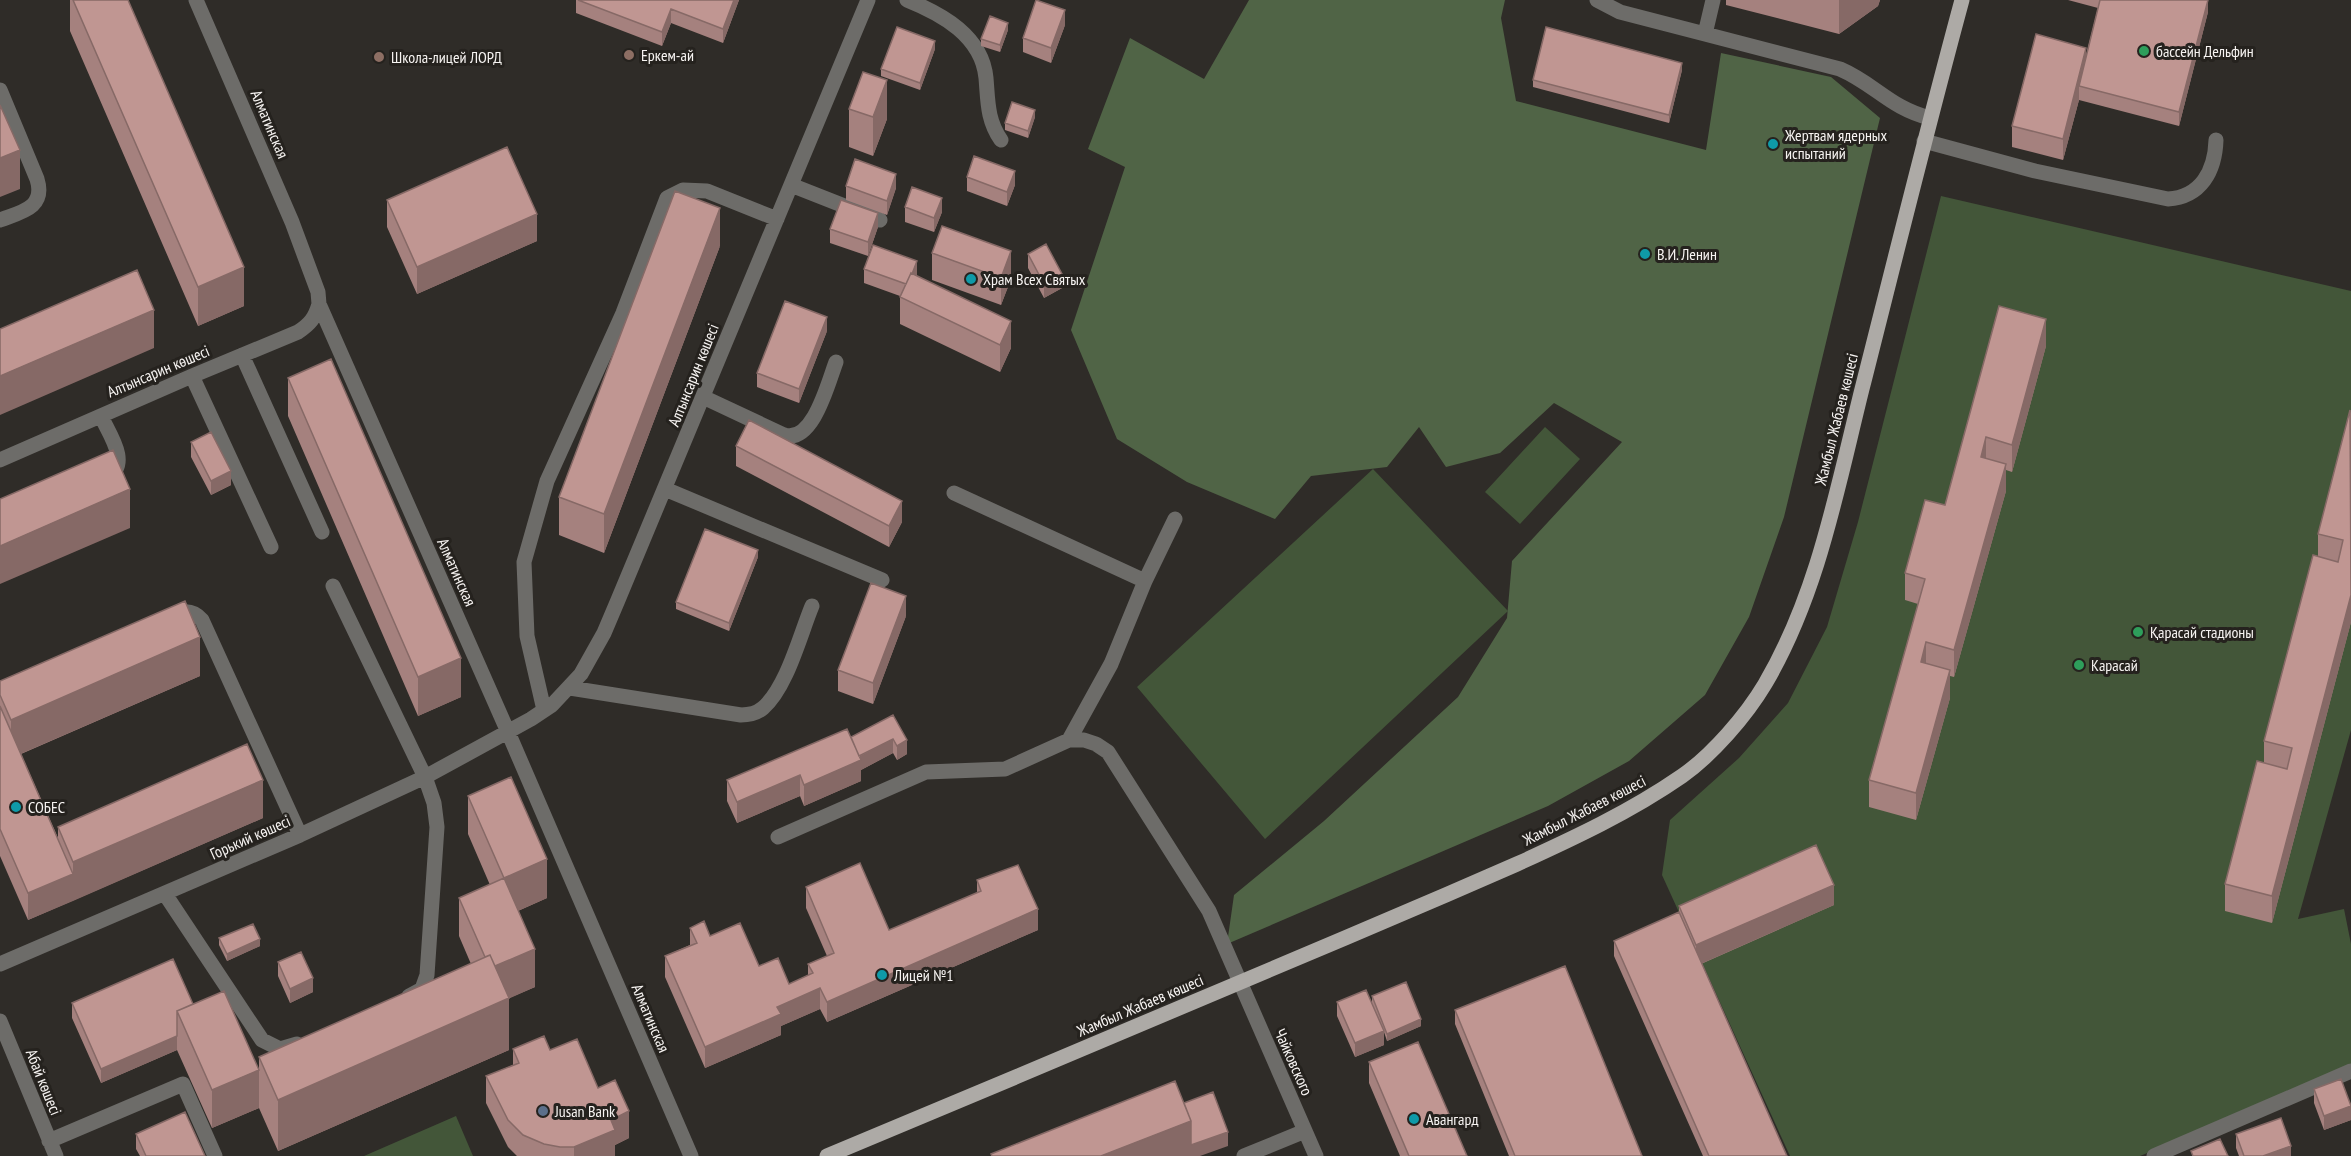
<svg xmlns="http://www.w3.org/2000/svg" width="2351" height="1156" font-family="'PT Sans Narrow',sans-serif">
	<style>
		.green { fill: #435639 }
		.forest { fill: #506446 }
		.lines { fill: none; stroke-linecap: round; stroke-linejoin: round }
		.minor { stroke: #6d6c69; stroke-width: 15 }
		.major { stroke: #adaaa6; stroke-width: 15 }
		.wall { fill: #a5817e }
		.shaded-wall { fill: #866966 }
		.building { fill: #c09692; stroke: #866966; stroke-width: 1.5 }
		.leisure-dot { fill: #2e9e5b; stroke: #25221e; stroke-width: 2 }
		.education-dot { fill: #8d6e63; stroke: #25221e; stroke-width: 2 }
		.culture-dot { fill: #0f9aa8; stroke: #25221e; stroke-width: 2 }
		.service-dot { fill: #5c6f8a; stroke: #25221e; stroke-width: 2 }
		.labels { text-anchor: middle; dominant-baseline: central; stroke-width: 6; stroke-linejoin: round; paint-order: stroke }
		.poi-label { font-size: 16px; fill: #f7f4f2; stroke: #25221e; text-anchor: start }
		.street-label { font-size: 16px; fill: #f7f4f2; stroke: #25221e }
	</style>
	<rect width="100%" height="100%" fill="#2f2c28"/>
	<!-- green -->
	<path class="green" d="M1941,196l410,95v439l-53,189 46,-10 7,35v125l-211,87h-350l-128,-281 8,-55 69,-62 49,-55 39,-76 31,-105z
		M1545,427l35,32 -60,65 -35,-32z
		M1373,469l135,142 -243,228 -128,-152z
		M456,1116l17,40h-109z"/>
	<!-- forest -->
	<path class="forest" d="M1249,0h256l-4,18 15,83 190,49 15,-97 110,24 49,41 -96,399 -35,100 -44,78 -76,66 -81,45 -321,138 7,-49 90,-74 134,-124 49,-79 5,-57 110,-119 -68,-39 -54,50 -54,14 -27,-40 -32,40 -76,9 -36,43 -88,-37 -70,-43 -46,-109 54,-163 -37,-18 42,-111 74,41z"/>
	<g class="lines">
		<!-- minor -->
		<path class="minor" d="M196,0l96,222 26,70 1,12 189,428 183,424
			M907,0c35,14 75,36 79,78 2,23 1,42 15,62
			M1597,0l23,12 85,22
			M1713,0l-8,34 135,35c35,15 50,39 90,49
			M0,90l37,89c9,29 -16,33 -37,41
			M1924,141l111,30 133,28c33,-2 47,-28 48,-59
			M791,185l89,35
			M242,355l80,177
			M192,376l79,171
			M703,397l81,38c29,9 44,-52 52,-73
			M101,416c8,18 30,47 7,61
			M0,460l192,-84 106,-44c12,-8 17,-14 21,-28
			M665,489l217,91
			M954,493l191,88
			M333,586l92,191 9,26 3,24 -10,148 -5,14 -13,7
			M172,616c11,-6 21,-6 30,4l98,215
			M570,688l171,27c8,0 15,-1 22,-7 24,-21 37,-73 49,-102
			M544,710l-17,-74 -3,-74 23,-81 76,-168 44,-115 16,-8 24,1 70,28
			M1069,740l42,-76 34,-83 30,-62
			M778,837l148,-65 79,-3 64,-29h15l12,4 12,8 101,159 107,245
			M165,894l97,146 18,9 17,-5
			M0,964l300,-129 125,-58 106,-58 21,-14 29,-31 23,-41 14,-33 250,-600
			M0,1021l56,135
			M49,1141l134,-57 32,72
			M1244,1156l61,-25
			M2154,1156l197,-85"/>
		<!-- major -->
		<path class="major" d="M827,1156c173,-72 345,-145 518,-218 57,-24 115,-49 172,-74 57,-26 113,-52 165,-88 30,-21 64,-60 83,-92 53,-90 72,-195 97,-295 33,-130 65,-260 100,-389"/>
	</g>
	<!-- wall -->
	<path class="wall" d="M70,0h58l116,306 -46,20 -128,-295z
		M576,0h163l-16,43 -52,-20 -9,23 -86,-33z
		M1726,0h154l-2,6 -39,28 -113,-29z
		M2068,0h140v12l-29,114 -100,-26 -16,60 -51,-13v-21l74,-71 12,-47z
		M1065,25l-14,38 -28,-11v-14z
		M1008,30l-8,22 -19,-6v-7z
		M935,49l-15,41 -39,-14v-7z
		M1682,70l-13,53 -136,-36v-7z
		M849,109l38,10 -14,37 -24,-9z
		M1035,117l-7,21 -23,-8v-7z
		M967,177l48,8 -8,21 -40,-15z
		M846,186l50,2 -9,27 -41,-15z
		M387,200l150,41 -120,53 -30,-67z
		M905,207l37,5 -8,20 -29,-10z
		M878,227l-10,29 -38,-13v-14z
		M720,246l-116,307 -45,-18v-38z
		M932,253l79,26 -10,26 -69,-25z
		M1028,254l34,34 -18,10 -16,-30z
		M864,269l52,7 95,72 -11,24 -100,-48v-28l-36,-13z
		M1999,306l47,40 -34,126 -6,-2v21l-52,186 -4,-1v22l-34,122 -47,-13v-27l49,-176 -13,-4v-27l40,-68z
		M827,331l-28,72 -42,-16v-14z
		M288,378l173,319 -43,19 -130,-300z
		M2351,410v212l-79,301 -47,-12v-27l39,-121v-22l54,-185v-22z
		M191,442l40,43 -20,10 -20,-38z
		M736,446l166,76 -13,25 -153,-81z
		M758,557l-29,74 -53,-22v-7z
		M906,616l-33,88 -35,-13v-21z
		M200,676l-179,78 37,84v-11l205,-9 -235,102 -28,-64v-175z
		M893,715l14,39 -10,6 -4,-7 -32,17v11l-57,25 -4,-10 -63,27 -10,-22v-21l124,-43z
		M468,796l79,102 -29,13 17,76 -26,11v52l-231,101 -19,-43v-51l212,-93 -12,-28v-38l31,-13 -22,-51z
		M977,880l61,50 -211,92 -7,-13 -39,17v9l-76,33 -40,-91v-21l25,-11v-17l20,8 79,48 19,-9v-11l19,-8 -21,-48v-21l83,43 88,-37z
		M1834,905l-133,59 86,192h-84l-89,-200v-15l65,-29v-6z
		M219,938l41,8 -33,15 -8,-16z
		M278,962l35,30 -23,11 -12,-27z
		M1372,996l49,30 -34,15 -3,-9v13l-29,12 -18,-41v-14h35z
		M72,1003l121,1 66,104 -47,20 -35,-78 -76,33 -29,-65z
		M1455,1010l187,146h-133l-54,-132z
		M513,1049l37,1 48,38 31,50 -14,7v11h-98l-9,-9 -22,-44v-27l27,-11z
		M1369,1062l98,94h-67l-31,-73z
		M2314,1089l37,31 -27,10 -10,-27z
		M136,1134l69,22h-65l-4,-7z
		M2236,1134l55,22h-52l-3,-8z"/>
	<!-- shaded-wall -->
	<path class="shaded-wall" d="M734,0h5l-16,43v-14z
		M1839,0h41l-2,6 -39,28z
		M2208,0v12l-29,114v-14z
		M671,9v14l-9,23v-14z
		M1065,10v15l-14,38v-15z
		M1008,23v7l-8,22v-7z
		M935,41v8l-15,41v-7z
		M2086,48v20l-7,18v14l-16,60v-21z
		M1682,63v7l-13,53v-8z
		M887,80v39l-14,37v-39z
		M1035,110v7l-7,21v-7z
		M20,150v39l-20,8v-39z
		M1015,171v14l-8,21v-14z
		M896,174v14l-9,27v-14z
		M942,198v14l-8,20v-14z
		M720,208v38l-116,307v-39z
		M878,213v14l-10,29v-14z
		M537,214v27l-120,53v-27z
		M1011,251v28l-10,26v-27z
		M917,261v14l-9,24v-14z
		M244,267v39l-46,20v-39z
		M1062,274v14l-18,10v-14z
		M154,310v38l-154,67v-39z
		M827,317v14l-28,72v-14z
		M2046,319v27l-34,126v-27z
		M1011,321v27l-11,24v-27z
		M1986,437v28l-5,-8z
		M2006,464v27l-52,186v-27z
		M231,471v14l-20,10v-14z
		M130,489v39l-130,56v-38z
		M902,501v21l-13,25v-21z
		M758,550v7l-29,74v-8z
		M2351,595v27l-79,301v-27z
		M906,596v20l-33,88v-21z
		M200,637v39l-189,82v-38z
		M1926,642v28l-5,-8z
		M461,658v39l-43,19v-39z
		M1950,670v28l-34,122v-27z
		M893,739v14l-32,17v11l-57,25v-21z
		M907,740v14l-10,6v-14z
		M800,775v21l-63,27v-21z
		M263,780v38l-190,83v-39z
		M547,859v39l-43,19v-39z
		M73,874v27l-45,19v-27z
		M1834,885v20l-138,61v-21z
		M1038,909v21l-211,92v-20z
		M260,939v7l-33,15v-7z
		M535,949v38l-45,20v-39z
		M313,978v14l-23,11v-14z
		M820,988v21l-39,17v9l-76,33v-21l72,-40z
		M509,998v52l-231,101v-51z
		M1421,1019v7l-34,15v-7z
		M1384,1031v14l-29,12v-14z
		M177,1036v14l-76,33v-14z
		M259,1070v38l-47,20v-38z
		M2351,1106v14l-27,10v-14z
		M629,1111v27l-14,7v11h-41v-9l37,-27z
		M1191,1121l37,11v14l-28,10h-99z
		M2291,1146v10h-28z"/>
	<!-- building -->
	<path class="building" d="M73,0h55l116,267 -46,20z
		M578,0h156l-11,29 -52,-20 -9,23z
		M1036,0l29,10 -14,38 -28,-10z
		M2100,0h108l-29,112 -100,-26z
		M990,16l18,7 -8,22 -19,-6z
		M897,27l38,14 -15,42 -39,-14z
		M1546,27l136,36 -13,52 -136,-35z
		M2036,34l50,14 -23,91 -51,-13z
		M863,72l24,8 -14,37 -24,-8z
		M1012,102l23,8 -7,21 -23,-8z
		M0,105l20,45 -20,8z
		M507,147l30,67 -120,53 -30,-67z
		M974,156l41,15 -8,21 -40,-15z
		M855,159l41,15 -9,27 -41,-15z
		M912,187l30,11 -8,20 -29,-11z
		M675,191l45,17 -116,306 -45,-17z
		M841,200l37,13 -10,29 -38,-13z
		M942,226l69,25 -10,27 -69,-25z
		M1046,244l16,30 -18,10 -16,-30z
		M873,245l44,16 -5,13 -1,-1 -5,11 -42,-15z
		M137,270l17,40 -154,66v-47z
		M911,273l100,48 -11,24 -100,-48z
		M785,301l42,16 -28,72 -42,-16z
		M1999,306l47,13 -34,126 -26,-8 -5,20 25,7 -52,186 -28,-8 -5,20 29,8 -34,123 -47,-13 56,-201 -20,-6 20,-73 20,5z
		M331,359l130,299 -43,19 -130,-299z
		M2350,410l1,185 -79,301 -47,-12 32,-123 30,8 5,-21 -28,-7 49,-186 25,7 5,-22 -25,-6z
		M749,420l153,81 -13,25 -153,-80z
		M211,432l20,39 -20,10 -20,-39z
		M113,450l17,39 -130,57v-47z
		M705,529l53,21 -29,73 -53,-21z
		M871,583l35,13 -33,87 -35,-13z
		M185,601l15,36 -189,83 -11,-25v-14z
		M0,706l73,168 -45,19 -28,-64z
		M893,715l14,25 -10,6 -4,-7 -34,17 -8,-19z
		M847,729l14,31 -57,25 -4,-10 -63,27 -10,-22z
		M247,744l16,36 -190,82 -15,-35z
		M511,777l36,82 -43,19 -36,-82z
		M1816,845l18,40 -138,60 -17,-39z
		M860,863l29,67 92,-39 -4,-11 41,-15 20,44 -211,93 -7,-14 -43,19 4,7 -76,33 -40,-91 32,-13 -7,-15 14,-7 6,15 30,-13 19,43 19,-8 11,26 24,-11 -5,-9 26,-11 -28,-66z
		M504,878l31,71 -40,17 -5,-11 -5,2 -26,-59z
		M1679,912l108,244h-78l-95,-215z
		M253,924l7,15 -33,15 -8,-16z
		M301,952l12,26 -23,11 -12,-27z
		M490,955l19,43 -231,102 -19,-43z
		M173,959l20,45 -16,7v25l-76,33 -29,-66z
		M1565,966l77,190h-127l-60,-146z
		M1406,982l15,37 -34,15 -15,-38z
		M1366,990l18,41 -29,12 -18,-41z
		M224,991l35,79 -47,20 -35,-79z
		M544,1036l6,14 27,-11 21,49 17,-8 14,31 -18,9 4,10 -41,17h-14l-16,-3 -21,-9 -15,-15 -22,-44 33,-13 -6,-14z
		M1418,1042l49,114h-58l-40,-94z
		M2341,1079l10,27 -27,10 -10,-27z
		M1175,1081l16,40 -90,35h-109l-1,-2z
		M1213,1092l15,40 -37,13v-24l-7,-18z
		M185,1112l20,44h-59l-10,-22z
		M2281,1118l10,28 -28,10h-19l-8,-22z
		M2220,1139l8,17h-35l-2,-5z"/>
	<!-- markers -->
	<g class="leisure-dot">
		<circle cx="2144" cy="51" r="6"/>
		<circle cx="2138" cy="632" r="6"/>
		<circle cx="2079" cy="665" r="6"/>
	</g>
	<g class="education-dot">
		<circle cx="629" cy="55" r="6"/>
		<circle cx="379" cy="57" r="6"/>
	</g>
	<g class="culture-dot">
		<circle cx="1773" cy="144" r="6"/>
		<circle cx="1645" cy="254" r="6"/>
		<circle cx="971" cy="279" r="6"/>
		<circle cx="16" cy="807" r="6"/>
		<circle cx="882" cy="975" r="6"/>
		<circle cx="1414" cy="1119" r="6"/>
	</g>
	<circle class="service-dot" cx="543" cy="1111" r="6"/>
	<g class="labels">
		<!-- poi labels -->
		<g class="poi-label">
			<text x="2156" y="51">бассейн Дельфин</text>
			<text x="641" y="55">Еркем-ай</text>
			<text x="391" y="57">Школа-лицей ЛОРД</text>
			<text x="1785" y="135">Жертвам ядерных<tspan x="1785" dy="18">испытаний</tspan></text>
			<text x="1657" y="254">В.И. Ленин</text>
			<text x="983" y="279">Храм Всех Святых</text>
			<text x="2150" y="632">Қарасай стадионы</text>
			<text x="2091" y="665">Карасай</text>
			<text x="28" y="807">СОБЕС</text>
			<text x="894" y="975">Лицей №1</text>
			<text x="555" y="1111">Jusan Bank</text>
			<text x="1426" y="1119">Авангард</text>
		</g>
		<!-- street labels -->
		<g class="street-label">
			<text transform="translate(270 124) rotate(67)">Алматинская</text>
			<text transform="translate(158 371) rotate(-23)">Алтынсарин көшесі</text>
			<text transform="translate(693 375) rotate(-68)">Алтынсарин көшесі</text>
			<text transform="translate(1836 419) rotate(-76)">Жамбыл Жабаев көшесі</text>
			<text transform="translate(457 572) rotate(66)">Алматинская</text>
			<text transform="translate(1584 810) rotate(-27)">Жамбыл Жабаев көшесі</text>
			<text transform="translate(250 837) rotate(-24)">Горький көшесі</text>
			<text transform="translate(1140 1005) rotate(-23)">Жамбыл Жабаев көшесі</text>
			<text transform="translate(651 1018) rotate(67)">Алматинская</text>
			<text transform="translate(1294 1062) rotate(66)">Чайковского</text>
			<text transform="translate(44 1082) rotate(68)">Абай көшесі</text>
		</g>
	</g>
</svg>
